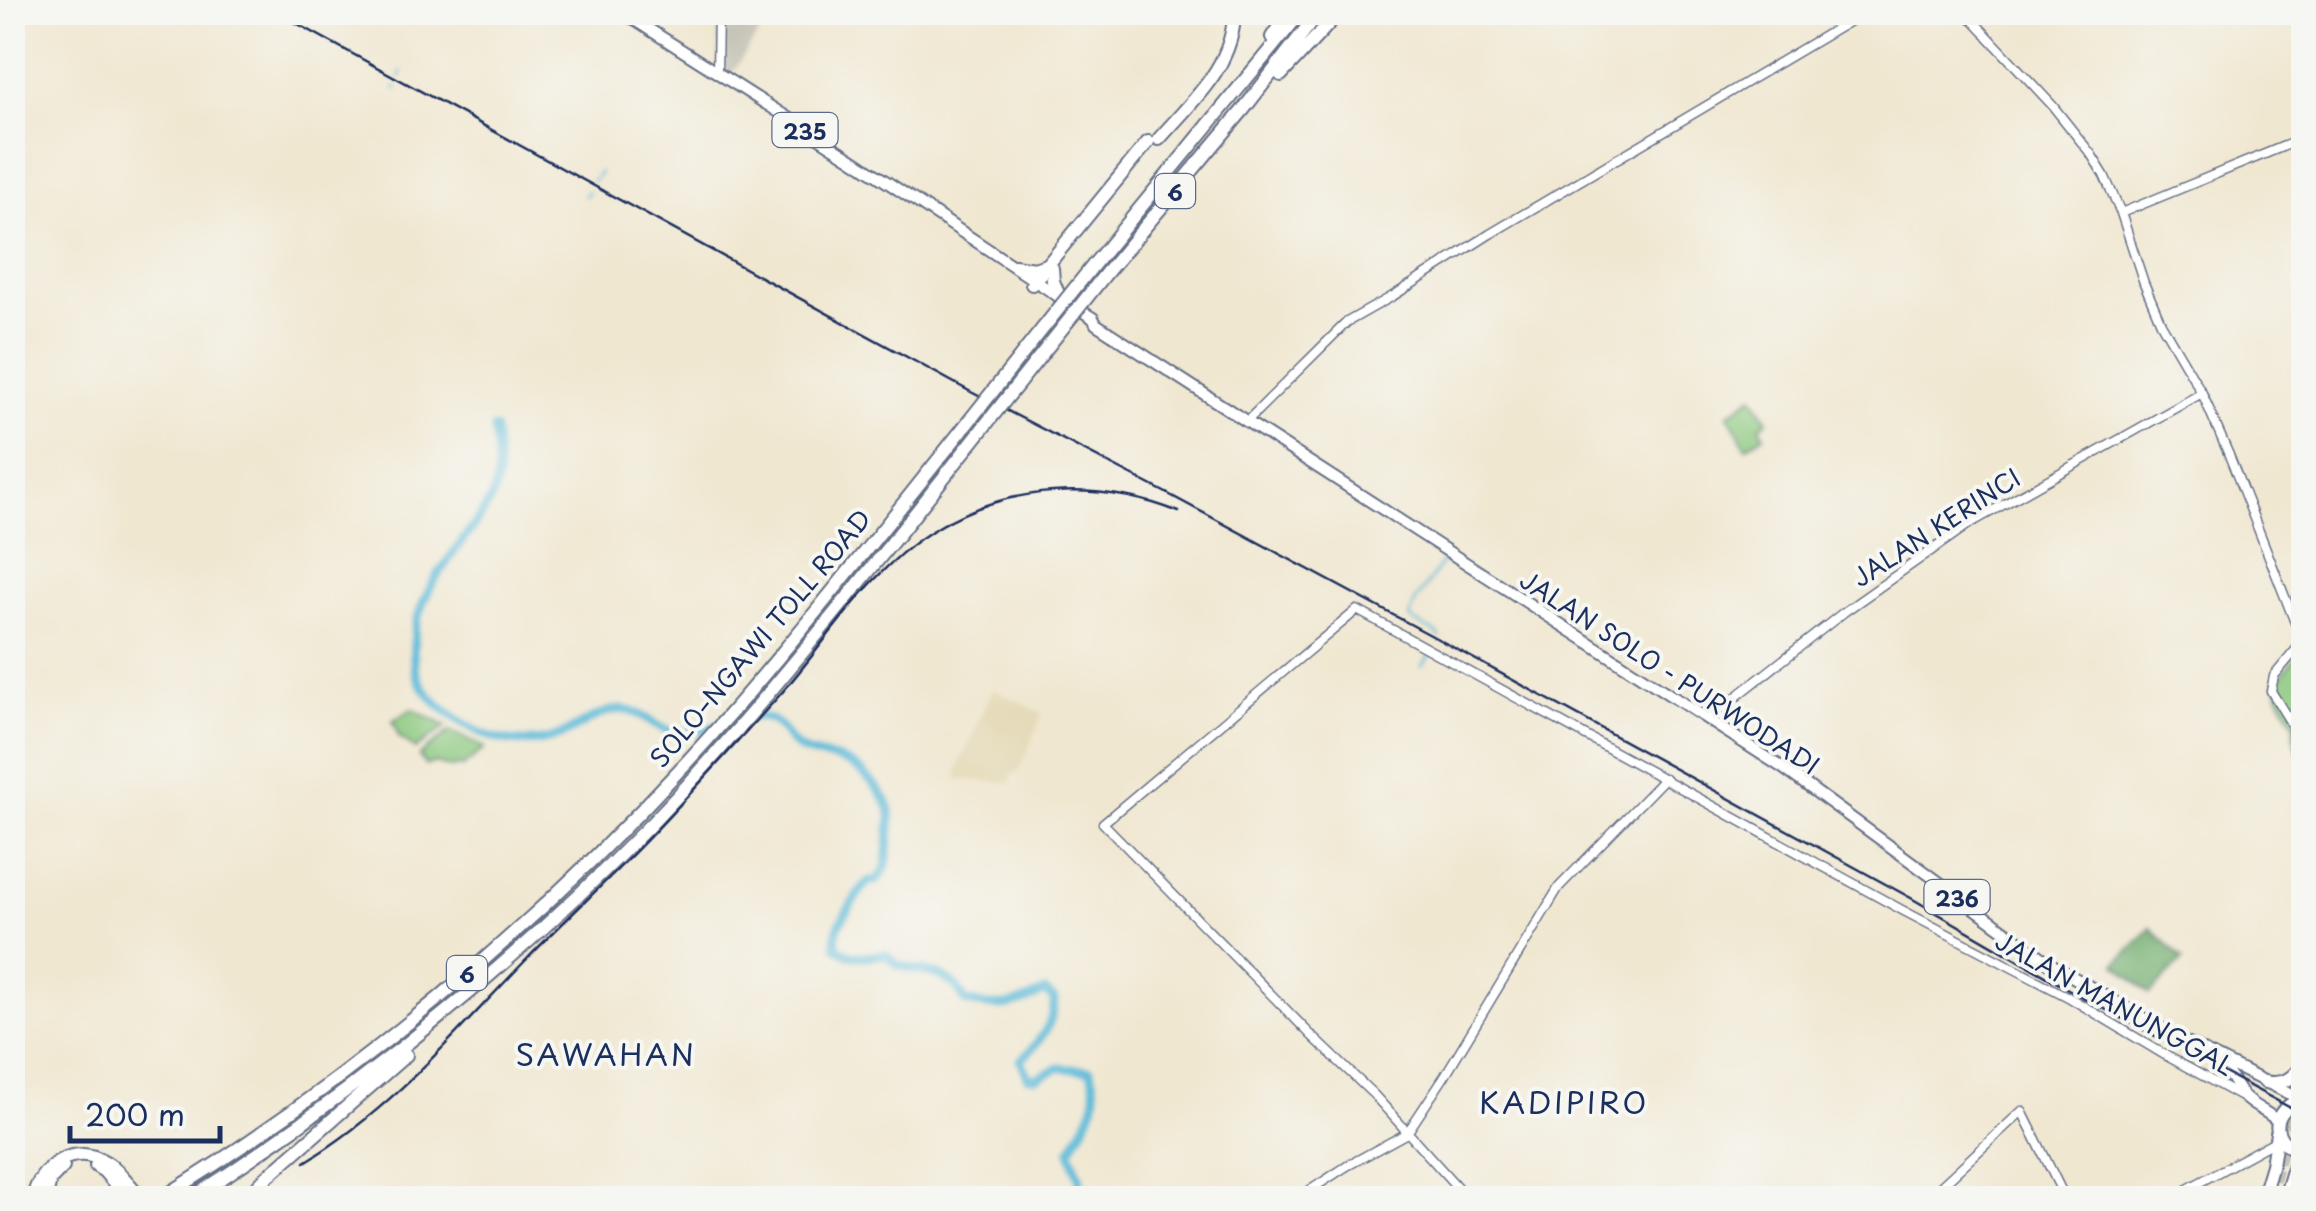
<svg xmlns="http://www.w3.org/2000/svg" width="2316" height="1211" font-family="'Playpen Sans',sans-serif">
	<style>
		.built { fill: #e5dbba }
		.industrial { fill: #c7c5b8 }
		.green { fill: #8bc77d; stroke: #537b6e; stroke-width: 2.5 }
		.forest { fill: #70ac6c; stroke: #466e65; stroke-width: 2.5 }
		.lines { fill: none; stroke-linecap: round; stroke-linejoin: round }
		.stream { stroke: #57b8d6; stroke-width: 2.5 }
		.river { stroke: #57b8d6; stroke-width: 9 }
		.highway-tunnel { stroke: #c5c2b9; stroke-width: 12; stroke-dasharray: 12 6; stroke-linecap: butt }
		.secondary-casing { stroke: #666f86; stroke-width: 11 }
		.primary-casing { stroke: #666f86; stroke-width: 14 }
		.highway-casing { stroke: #666f86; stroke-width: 16 }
		.secondary { stroke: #fff; stroke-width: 8 }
		.primary { stroke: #fff; stroke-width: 10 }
		.highway { stroke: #fff; stroke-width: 12 }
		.rail { stroke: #1b2f5e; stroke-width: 2.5 }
		.highway-bridge-casing { stroke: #666f86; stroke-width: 16; stroke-linecap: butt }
		.highway-bridge { stroke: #fff; stroke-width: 12 }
		.labels { text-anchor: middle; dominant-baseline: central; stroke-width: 8; stroke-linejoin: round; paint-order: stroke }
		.shield { fill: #f6f6f2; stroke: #5d6b8a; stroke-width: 2.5 }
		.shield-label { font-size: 22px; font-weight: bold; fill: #1b2f5e }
		.street-label { font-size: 25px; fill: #1b2f5e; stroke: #f6f6f2 }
		.quarter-label { font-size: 30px; letter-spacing: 2.5px; fill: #1b2f5e; stroke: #f6f6f2 }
	</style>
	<rect width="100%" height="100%" fill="#f6f6f2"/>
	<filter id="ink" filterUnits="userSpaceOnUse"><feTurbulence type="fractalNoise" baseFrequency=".01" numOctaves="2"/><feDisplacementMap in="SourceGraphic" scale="20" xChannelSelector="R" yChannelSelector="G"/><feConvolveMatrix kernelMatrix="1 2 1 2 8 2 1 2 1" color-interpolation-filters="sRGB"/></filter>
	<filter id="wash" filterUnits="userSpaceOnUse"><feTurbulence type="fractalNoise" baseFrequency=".0048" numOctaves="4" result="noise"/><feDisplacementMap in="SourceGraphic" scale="40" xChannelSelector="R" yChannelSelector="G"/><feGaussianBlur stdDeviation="2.25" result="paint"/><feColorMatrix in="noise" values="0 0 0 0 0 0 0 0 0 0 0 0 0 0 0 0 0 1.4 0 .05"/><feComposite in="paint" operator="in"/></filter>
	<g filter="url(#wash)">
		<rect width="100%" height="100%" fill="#f0e7d0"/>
		<!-- built -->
		<path class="built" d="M993,689l45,22 4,3 -4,12 -19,45 -8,5v7l-54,-4 1,-11z"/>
		<!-- industrial -->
		<path class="industrial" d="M718,13h55l-43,63 -12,-9z"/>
		<!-- green -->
		<path class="green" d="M1753,396l15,24 -8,6 4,9 -18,12 -18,-33z
			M2303,648v114l-9,-23 1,-16 -17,-29 -2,-11z
			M412,709l34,17 -31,23 -16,-12 -6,-16z
			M450,731l35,17 -22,19 -6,-1 -4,2 -18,-5 -10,2 -6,-9z"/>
		<!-- forest -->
		<path class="forest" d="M2151,928l32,32 -33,34 -34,-30z"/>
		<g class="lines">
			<!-- stream -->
			<path class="stream" d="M400,77l2,-6
				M396,87v2
				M593,181l7,-9
				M585,196l3,-4
				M1440,638l-3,-4 -25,-14 -2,-4 5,-14 32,-47
				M1422,666l8,-11"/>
			<!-- river -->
			<path class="river" d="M494,429c2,19 6,41 1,60 -4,14 -15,27 -23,39 -25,34 -56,69 -58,113 -1,12 -1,26 4,37 13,28 61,60 91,63 17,2 36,1 52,-6 20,-8 41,-27 63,-25 20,1 35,22 55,23 28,2 53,-19 81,-16 27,4 21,21 40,32 15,9 35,6 50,15 14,7 35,30 40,45 2,7 -2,52 -5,60 -2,5 -6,8 -9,12h-7c-7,6 -29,40 -32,49 -1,2 -1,14 -1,16 14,14 31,10 49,8l13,11 42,10 16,11 10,16c34,7 49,6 79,-11l9,8c1,24 -16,45 -33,61l7,17 9,1 21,-10 32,2c14,35 -4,50 -20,81l10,28 -3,19"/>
		</g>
	</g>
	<g filter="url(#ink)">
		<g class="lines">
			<!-- highway-tunnel -->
			<path class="highway-tunnel" d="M2270,1198l17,-68 17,-52"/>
			<defs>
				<path id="secondary" d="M1965,12l87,93 39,49 13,21 17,38 23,70 17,40 41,70 27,62 67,170 3,21 -25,30 -3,15 21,34 2,26 10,20
					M717,73l1,-61
					M2121,213l183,-75
					M1246,422l101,-100 46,-26 97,-62 375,-222
					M1708,719l136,-107 125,-88 233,-131
					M1298,1198l49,-32 60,-33 37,-56 115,-190 106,-109
					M1467,1198l-93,-103 -64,-61 -207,-211 254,-213 545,300 168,88 95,57 78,43
					M1928,1198l94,-87 43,87
					M2171,1198l104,-57"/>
				<path id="primary" d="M622,12l232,148 207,138
					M1075,307l18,11 3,6 687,444 268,196 126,74 125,62
					M2218,1060c11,10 15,24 25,36 9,11 25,15 35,26"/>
				<path id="highway" d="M1272,37l17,-25
					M1281,75l52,-56 9,-7
					M1159,139c33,-38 75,-73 75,-127
					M1095,263l206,-251
					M1015,266l19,3 12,-4
					M1052,268l1,13 6,15
					M1107,272l136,-162 76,-98
					M1032,284l116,-142
					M2265,1082c19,4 29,-4 39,-20
					M2304,1100c-35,6 -36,46 0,51
					M96,1166l8,5 24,27
					M33,1198c7,-33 42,-56 74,-35 14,9 24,24 34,35
					M46,1198l4,-18 13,-13
					M162,1198c192,-119 370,-268 524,-435 72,-78 138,-161 205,-244
					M192,1198c166,-108 320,-232 459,-374 88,-91 167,-190 247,-289
					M248,1198l12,-15 146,-128
					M2262,1198l10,-33 5,-32
					M2285,1198l10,-34 9,-9"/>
			</defs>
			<!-- secondary casing -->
			<use href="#secondary" class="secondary-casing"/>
			<!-- primary casing -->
			<use href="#primary" class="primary-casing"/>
			<!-- highway casing -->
			<use href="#highway" class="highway-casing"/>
			<!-- secondary -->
			<use href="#secondary" class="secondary"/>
			<!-- primary -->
			<use href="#primary" class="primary"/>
			<!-- highway -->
			<use href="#highway" class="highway"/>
			<!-- rail -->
			<path class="rail" d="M276,12l695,380 201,104 264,142 475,260 169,98 224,119
				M305,1162c87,-52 152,-131 222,-203 37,-38 76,-74 113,-112 47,-49 93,-100 138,-150 50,-56 90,-126 154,-166 74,-47 167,-51 247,-19"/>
			<defs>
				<path id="highway-bridge" d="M891,519l204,-256
					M898,535l209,-263"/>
			</defs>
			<!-- highway-bridge casing -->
			<use href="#highway-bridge" class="highway-bridge-casing"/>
			<!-- highway-bridge -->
			<use href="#highway-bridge" class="highway-bridge"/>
		</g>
	</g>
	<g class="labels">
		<!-- shield labels -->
		<g class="shield">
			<rect x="772.5" y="113" width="65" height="34" rx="8"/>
			<rect x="1155" y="174" width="40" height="34" rx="8"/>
			<rect x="1924.5" y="880" width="65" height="34" rx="8"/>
			<rect x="447" y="956" width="40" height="34" rx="8"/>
		</g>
		<g class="shield-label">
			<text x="805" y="130">235</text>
			<text x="1175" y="191">6</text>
			<text x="1957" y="897">236</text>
			<text x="467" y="973">6</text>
		</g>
		<!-- street labels -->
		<g class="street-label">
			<text transform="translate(1936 527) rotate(-33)">JALAN KERINCI</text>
			<text transform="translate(760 638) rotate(-50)">SOLO–NGAWI TOLL ROAD</text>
			<text transform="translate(1670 672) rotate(33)">JALAN SOLO - PURWODADI</text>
			<text transform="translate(2115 1003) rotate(29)">JALAN MANUNGGAL</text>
		</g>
		<!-- quarter labels -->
		<g class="quarter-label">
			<text x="606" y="1053">SAWAHAN</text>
			<text x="1564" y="1101">KADIPIRO</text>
		</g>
	</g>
	<!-- margin -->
	<rect width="2316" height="1211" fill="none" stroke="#f6f6f2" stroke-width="50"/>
	<!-- scale -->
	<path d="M70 1126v15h150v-15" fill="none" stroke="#1b2f5e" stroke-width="5"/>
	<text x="85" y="1126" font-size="30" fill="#1b2f5e" stroke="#f6f6f2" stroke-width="8" paint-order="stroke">200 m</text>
</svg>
